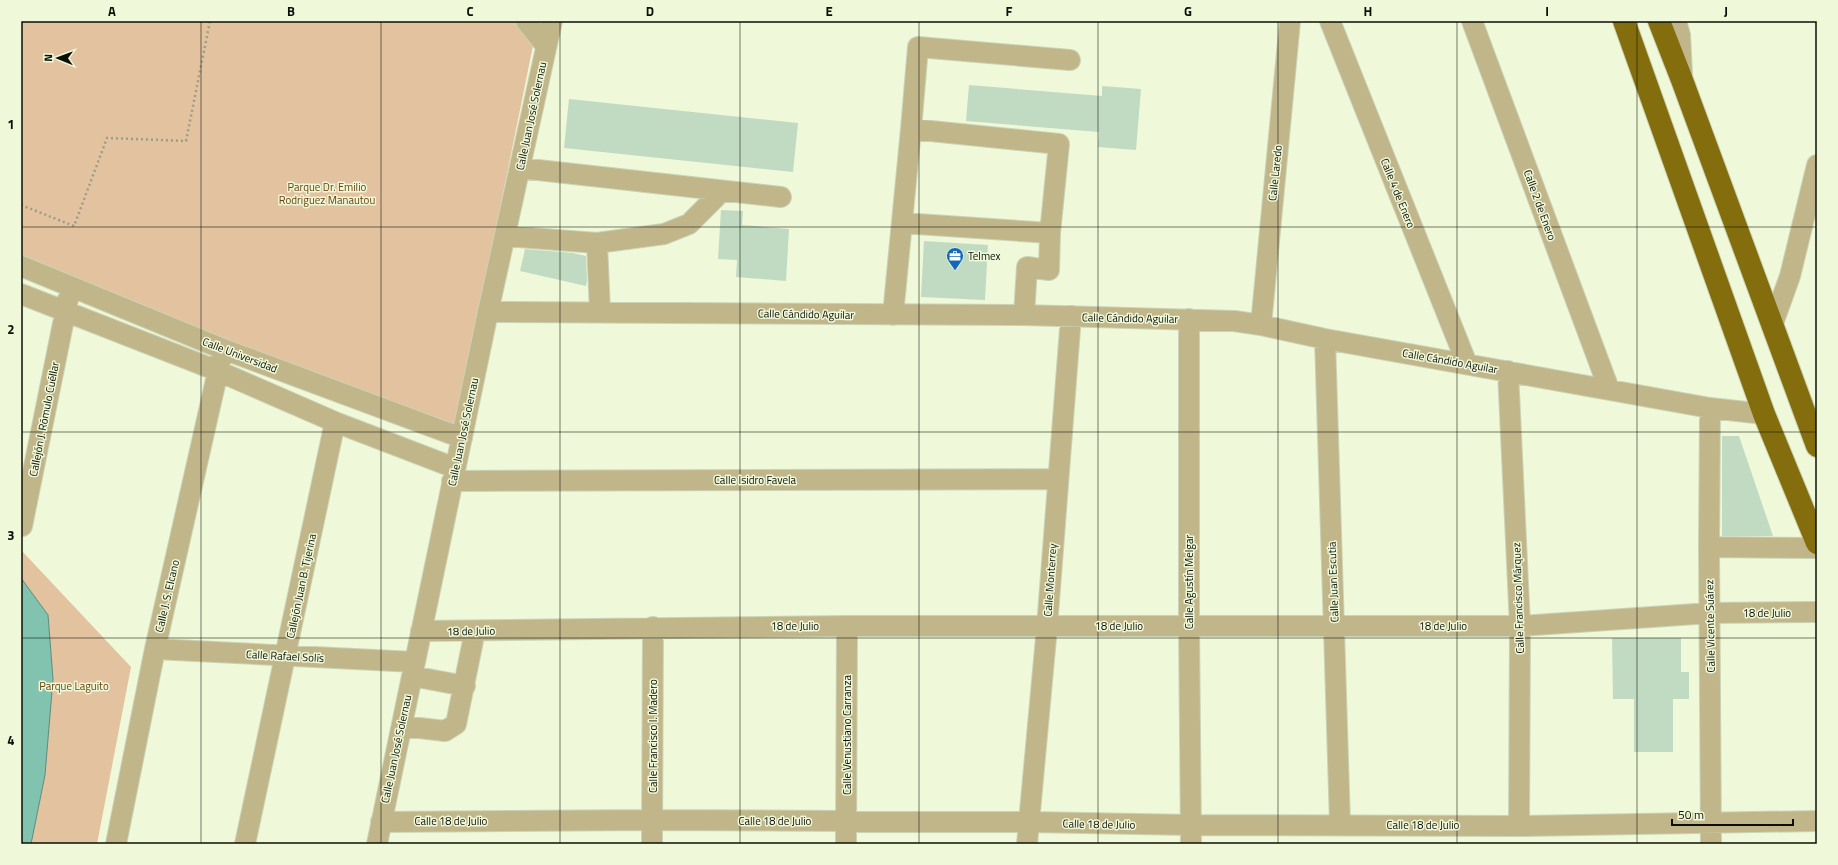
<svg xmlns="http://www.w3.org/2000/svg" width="1838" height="865" font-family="'Titillium Web',sans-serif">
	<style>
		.green { fill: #e3c29f }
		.water { fill: #81c3af; stroke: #5e8d7c }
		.building { fill: #c1dbc2 }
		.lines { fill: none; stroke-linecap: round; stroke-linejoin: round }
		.minor-casing { stroke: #cbd3b6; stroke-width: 22 }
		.highway-casing { stroke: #cbd3b6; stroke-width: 24 }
		.path { stroke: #989e87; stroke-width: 2.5; stroke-dasharray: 2 3; stroke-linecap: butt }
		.minor { stroke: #c1b58a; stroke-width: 20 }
		.highway { stroke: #836d0c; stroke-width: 22 }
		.grid { fill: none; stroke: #0c0f05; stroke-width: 1; stroke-opacity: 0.55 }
		.labels { text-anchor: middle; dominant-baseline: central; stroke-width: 3; stroke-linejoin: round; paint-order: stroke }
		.street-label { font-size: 11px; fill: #0c0f05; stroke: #eff8d8 }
		.park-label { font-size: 11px; fill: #68410c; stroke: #eff8d8 }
		.poi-label { font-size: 11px; fill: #0c0f05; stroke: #eff8d8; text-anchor: start }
		.neatline { fill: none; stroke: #0c0f05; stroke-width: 1.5 }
		.grid-label { font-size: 13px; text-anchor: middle; font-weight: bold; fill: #0c0f05 }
	</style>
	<rect width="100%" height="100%" fill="#eff8d8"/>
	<!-- green -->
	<path class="green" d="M21,21h517l-82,404 -398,-147 -37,-16z
		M21,550l110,117 -34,177h-76z"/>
	<!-- water -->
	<path class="water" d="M21,578l27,37 5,64 -8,96 -14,69h-10z"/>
	<!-- building -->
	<path class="building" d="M969,85l133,11v-10l39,3 -5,61 -38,-3 1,-15 -133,-11z
		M569,99l229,24 -5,49 -229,-24z
		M721,210l22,1 -1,14 47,4 -3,52 -50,-4 1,-17 -19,-1z
		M924,241l64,4 -3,55 -64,-3z
		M525,249l48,4 13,3 1,24 -1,6 -66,-15z
		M1722,436h17l34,100h-51z
		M1612,638h69v34h8v27h-16v53h-39v-53h-21z"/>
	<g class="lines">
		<defs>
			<path id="minor" d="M526,21l20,25
				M1330,21l137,343
				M1472,21l137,368
				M1676,21l4,14 2,39
				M911,129l7,-82 152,13
				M520,168l261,29
				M505,236l92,7 3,69
				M597,243l67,-9 25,-10 32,-32
				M21,266l202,83 239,89
				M21,294l197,77 117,51 120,46
				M488,312l536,3 210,6 27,4 64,14 385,69 54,6
				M893,315l18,-186 148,15 -9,89 -148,-10
				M1024,315l3,-48 22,3 1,-37
				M1189,319v307l2,218
				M1261,325l29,-304
				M1772,326l18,-50 27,-111
				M1325,339l15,485
				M1508,371l12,255 -1,200
				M1710,408l-1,139 2,297
				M452,481l606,-2
				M22,526l46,-227
				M1709,547l108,1
				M421,631l426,-5h673l190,-13 107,-1
				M155,649l260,13
				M412,676l53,10
				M402,726l43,5 11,-7 19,-93
				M381,822l271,-2 378,2 161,3 328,1 298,-5
				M116,844l39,-195 68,-300
				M245,844l90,-422
				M377,844l111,-532 64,-291
				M652,844l1,-217
				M846,844l1,-218
				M1027,844l20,-217 24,-311"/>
			<path id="highway" d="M1624,21l140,393 53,129
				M1659,21l23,59 135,366"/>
		</defs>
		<!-- minor casing -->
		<use href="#minor" class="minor-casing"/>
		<!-- highway casing -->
		<use href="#highway" class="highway-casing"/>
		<!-- path -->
		<path class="path" d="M21,205l53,21 33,-88 79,3 24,-120"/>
		<!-- minor -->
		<use href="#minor" class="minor"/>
		<!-- highway -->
		<use href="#highway" class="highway"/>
	</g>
	<!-- grid -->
	<path class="grid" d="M201,21v823M381,21v823M560,21v823M740,21v823M919,21v823M1098,21v823M1278,21v823M1457,21v823M1637,21v823M21,227h1796M21,432h1796M21,638h1796"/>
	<!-- icons -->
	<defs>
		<symbol id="office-pin" viewBox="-11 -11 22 30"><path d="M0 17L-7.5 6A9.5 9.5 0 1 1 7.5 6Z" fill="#1369b7" stroke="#eff8d8"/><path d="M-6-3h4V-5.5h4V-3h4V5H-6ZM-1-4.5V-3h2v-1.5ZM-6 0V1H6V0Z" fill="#fff"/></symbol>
	</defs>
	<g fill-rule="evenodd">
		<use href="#office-pin" x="945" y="246" width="20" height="27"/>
	</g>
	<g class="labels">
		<!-- street labels -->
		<g class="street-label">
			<text transform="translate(531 116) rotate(-78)">Calle Juan José Solernau</text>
			<text transform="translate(1275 173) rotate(-84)">Calle Laredo</text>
			<text transform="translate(1398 193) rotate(68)">Calle 4 de Enero</text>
			<text transform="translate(1540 205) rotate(70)">Calle 2 de Enero</text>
			<text transform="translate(806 314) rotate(1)">Calle Cándido Aguilar</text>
			<text transform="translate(1130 318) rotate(1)">Calle Cándido Aguilar</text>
			<text transform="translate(240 355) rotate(21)">Calle Universidad</text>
			<text transform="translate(1450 361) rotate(10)">Calle Cándido Aguilar</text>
			<text transform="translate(44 419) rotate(-79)">Callejón J. Rómulo Cuéllar</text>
			<text transform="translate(463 432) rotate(-78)">Calle Juan José Solernau</text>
			<text x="755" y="480">Calle Isidro Favela</text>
			<text transform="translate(1050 580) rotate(-86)">Calle Monterrey</text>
			<text transform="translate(1189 582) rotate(-90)">Calle Agustín Melgar</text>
			<text transform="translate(1333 582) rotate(-92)">Calle Juan Escutia</text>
			<text transform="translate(301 586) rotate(-78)">Callejón Juan B. Tijerina</text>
			<text transform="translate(167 596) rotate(-77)">Calle J. S. Elcano</text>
			<text transform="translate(1518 598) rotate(-92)">Calle Francisco Márquez</text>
			<text x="1767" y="613">18 de Julio</text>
			<text x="795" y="626">18 de Julio</text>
			<text x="1119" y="626">18 de Julio</text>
			<text x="1443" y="626">18 de Julio</text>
			<text transform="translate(1710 626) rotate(-91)">Calle Vicente Suárez</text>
			<text transform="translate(471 631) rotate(-1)">18 de Julio</text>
			<text transform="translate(285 656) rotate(3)">Calle Rafael Solís</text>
			<text transform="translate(847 735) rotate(-90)">Calle Venustiano Carranza</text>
			<text transform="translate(653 736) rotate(-90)">Calle Francisco I. Madero</text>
			<text transform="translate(396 749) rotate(-78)">Calle Juan José Solernau</text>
			<text x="451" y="821">Calle 18 de Julio</text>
			<text x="775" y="821">Calle 18 de Julio</text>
			<text transform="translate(1099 824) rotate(1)">Calle 18 de Julio</text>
			<text x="1423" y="825">Calle 18 de Julio</text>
		</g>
		<!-- park labels -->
		<g class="park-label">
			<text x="327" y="187">Parque Dr. Emilio<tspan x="327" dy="13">Rodriguez Manautou</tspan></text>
			<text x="74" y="686">Parque Laguito</text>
		</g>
		<!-- poi labels -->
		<g class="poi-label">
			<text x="968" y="256">Telmex</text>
		</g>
	</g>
	<!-- border -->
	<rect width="1838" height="865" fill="none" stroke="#eff8d8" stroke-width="44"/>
	<!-- north arrow -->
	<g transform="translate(58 58) rotate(271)" stroke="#eff8d8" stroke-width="3" paint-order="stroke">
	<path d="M0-3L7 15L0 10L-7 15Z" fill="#0c0f05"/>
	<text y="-6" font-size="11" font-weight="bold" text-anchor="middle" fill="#0c0f05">N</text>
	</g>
	<!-- scale -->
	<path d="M1672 819v6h121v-6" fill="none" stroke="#0c0f05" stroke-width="2"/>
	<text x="1678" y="819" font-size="12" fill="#0c0f05" stroke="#eff8d8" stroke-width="3" paint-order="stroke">50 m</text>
	<rect x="22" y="22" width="1794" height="821" class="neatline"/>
	<g class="grid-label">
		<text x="112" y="16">A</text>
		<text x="291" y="16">B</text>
		<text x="470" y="16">C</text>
		<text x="650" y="16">D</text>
		<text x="829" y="16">E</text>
		<text x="1009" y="16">F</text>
		<text x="1188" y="16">G</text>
		<text x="1368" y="16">H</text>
		<text x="1547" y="16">I</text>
		<text x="1726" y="16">J</text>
		<text x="11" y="129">1</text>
		<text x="11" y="334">2</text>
		<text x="11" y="540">3</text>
		<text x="11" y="745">4</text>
	</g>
</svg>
